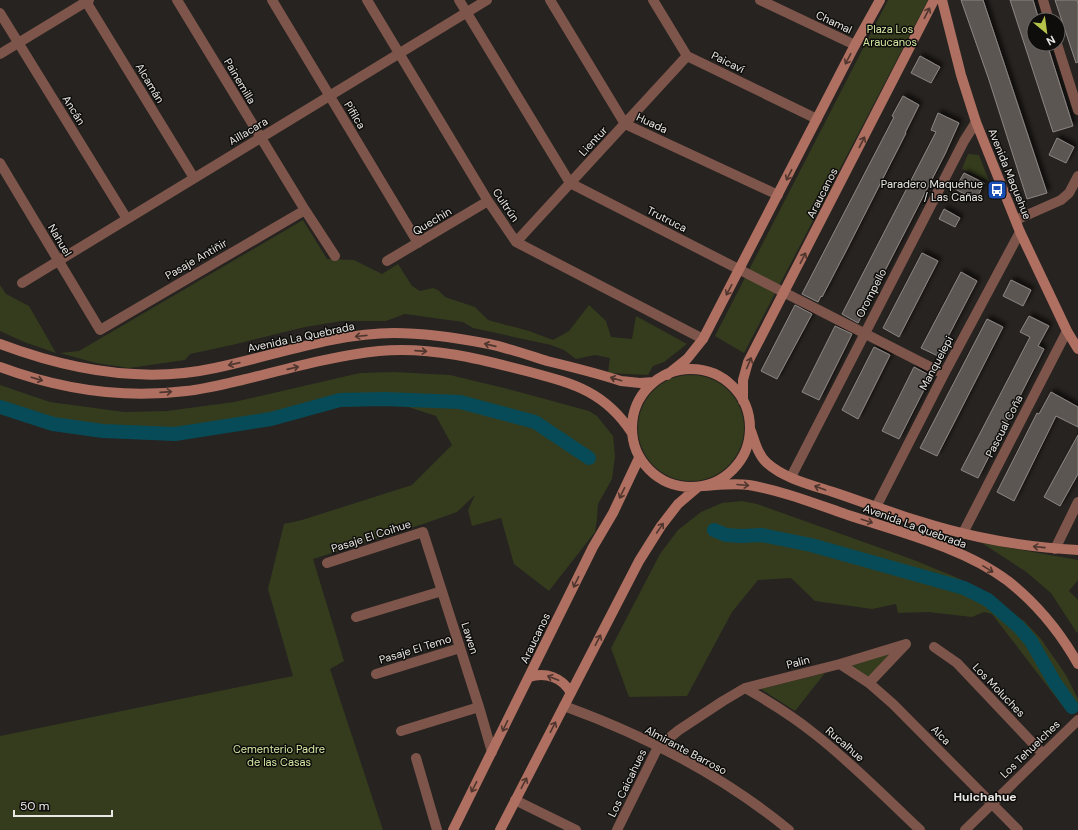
<svg xmlns="http://www.w3.org/2000/svg" width="1078" height="830" font-family="'DM Sans',sans-serif">
	<style>
		.green { fill: #343c1d }
		.lines { fill: none; stroke-linecap: round; stroke-linejoin: round }
		.canal { stroke: #084b58; stroke-width: 14 }
		.building { fill: #5b5653; stroke: #8c8683; filter: url(#shadow) }
		.street { stroke: #7d554b; stroke-width: 10 }
		.secondary { stroke: #af7061; stroke-width: 10 }
		.oneway { stroke: #4e352d }
		.labels { text-anchor: middle; dominant-baseline: central; stroke-width: 3; stroke-linejoin: round; paint-order: stroke }
		.street-label { font-size: 11px; fill: #e9e7e4; stroke: #0e0d0b }
		.park-label { font-size: 11px; fill: #d3e8a2; stroke: #0e0d0b }
		.poi-label { font-size: 11px; fill: #e9e7e4; stroke: #0e0d0b; text-anchor: end }
		.neighbourhood-label { font-size: 12px; font-weight: bold; fill: #e9e7e4; stroke: #0e0d0b }
	</style>
	<defs>
		<filter id="shadow"><feDropShadow dx="3.5" dy="-3.5" stdDeviation="2" flood-color="#0009"/></filter>
	</defs>
	<rect width="100%" height="100%" fill="#272320"/>
	<!-- green -->
	<path class="green" d="M888,0h40l-184,353 -29,-17z
		M968,154l11,1 10,26 -27,-12z
		M303,220l24,39 27,1 28,14 16,-10 14,22 8,5 13,-3 5,2 7,7 30,10 13,13 41,11 24,9 16,-9 20,-26 17,16 5,16 21,2 4,-23 51,28 -23,18 -11,4 -5,9 -40,-2 2,-15 -15,-3 -19,4 -12,-9 -13,-5 -78,-17 -10,-6 -58,-8 -19,7h-44l-37,6 -73,18 -42,9 -5,6 -56,8 -33,-5 -36,-10 19,-2z
		M0,285l6,9 23,12 27,47 -32,-11 -24,-11z
		M394,372l56,3 54,13 85,23 8,5 16,20 2,20 -3,23 -14,25 -1,15 -2,13 -46,59 -35,-27 -13,-46 -29,8 -4,-16 7,-15 -18,17 -31,11 -113,36 31,102 -14,8 53,161h-383v-94l293,-60 -25,-87 16,-65 18,-4 110,-35 40,-40 -16,-29 -52,-17 -44,1 -69,19 -96,15 -72,-3 -50,-7 -53,-17v-22l50,17 74,10 43,-1 67,-9 126,-29z
		M638 428a53 53 0 1 1 106 0a53 53 0 1 1-106 0Z
		M742,501l15,3 157,56 46,19 64,42 17,18 25,36 12,24v3l-13,7 -73,-95 -8,-2 -12,5 -44,-5 -30,1 -2,-9 -24,5 -57,-8 -24,-23 -33,2 -26,32 -45,84 -58,1 -18,-49 49,-94 18,-24 23,-18 21,-9z
		M982,543l96,17v20l-9,11 9,9v32l-1,1 -26,-40 -26,-22z
		M893,652l-24,26 -20,-12z
		M825,673l-30,38 -34,-22z"/>
	<g class="lines">
		<!-- canal -->
		<path class="canal" d="M0,407l53,17 50,7 72,3 96,-15 69,-19 44,-1 76,3 75,20 54,36
			M714,530l12,5 15,1 21,-1 49,10 153,43 24,12 31,27 12,14 24,42 17,24"/>
	</g>
	<!-- building -->
	<path class="building" d="M961,0h22l64,193 -20,6 -38,-119z
		M1010,0h23l6,20h-5v24h13l26,82 -20,6z
		M1055,0h22l1,4v58l-2,1z
		M920,56l20,11 -9,16 -20,-10z
		M903,96l16,9 -14,28h1l-59,116 -25,48 -1,-1 -3,6 -16,-8 92,-177 -2,-1z
		M938,113l21,10 -14,31 -87,169 -16,-9 94,-182 -5,-2z
		M1057,138l17,9 -8,16 -17,-8z
		M964,173l20,10 -8,17 -21,-11z
		M944,209l16,9 -5,9 -16,-8z
		M922,253l16,8 -39,76 -16,-9z
		M961,272l16,9 -39,75 -17,-8z
		M1011,280l20,10 -8,16 -20,-10z
		M795,305l17,9 -35,65 -16,-8z
		M1029,316l20,10 -11,20 6,3 -66,129 -17,-8 69,-133 -10,-5z
		M987,319l16,8 -66,129 -17,-8z
		M835,326l17,8 -33,66 -17,-8z
		M874,347l16,8 -32,64 -16,-9z
		M914,367l17,9 -32,63 -17,-8z
		M1051,392l27,15v20l-22,-11 -42,85 -17,-9 40,-79 2,1z
		M1078,435v39l-18,32 -16,-9z"/>
	<g class="lines">
		<!-- street -->
		<path class="street" d="M85,0l109,178
			M177,0l128,210 30,46
			M272,0l146,243
			M367,0l121,201 28,41 187,97
			M459,0l111,183 374,191
			M550,0l75,124 153,71
			M653,0l34,56 130,63
			M760,0l95,45
			M1043,0l6,20
			M0,13l127,206
			M1057,44l21,66
			M0,54l89,-54
			M0,163l100,167 205,-120
			M1016,220l45,-20 8,-7 9,-17
			M516,242l171,-186
			M387,261l101,-60
			M22,283l465,-283
			M791,477l173,-336 12,-19
			M876,507l68,-133 76,-142
			M963,533l104,-202
			M1055,549l23,-47
			M327,563l96,-31 56,175 13,45
			M356,617l86,-26
			M934,647l23,16 86,91
			M840,664l29,19 24,21 125,126
			M376,674l84,-26
			M869,683l37,-39
			M745,688c25,14 49,29 71,47 37,29 70,63 104,95
			M564,706c80,29 159,70 225,124
			M401,731l78,-24
			M416,758l21,72
			M515,800l61,30
			M617,830l41,-83 21,-17 44,-29 22,-13 95,-24 66,-20
			M965,830l113,-110"/>
		<!-- secondary -->
		<path class="secondary" d="M942,0l19,75 15,47 44,110 47,99 11,18
			M0,344c69,26 142,40 215,24 58,-12 120,-35 179,-35 31,0 64,5 95,11 19,4 39,11 58,17 25,6 49,12 74,20l19,2 14,-1
			M0,367c59,22 123,32 186,24 19,-2 38,-7 56,-11 45,-11 90,-24 137,-29 51,-5 102,8 151,21 45,12 75,20 102,61
			M632 428a59 59 0 1 1 118 0a59 59 0 1 1-118 0Z
			M667,375l20,-16 16,-20 152,-294 25,-45
			M743,401v-21l5,-18 186,-362
			M751,431c4,11 7,24 16,32 19,17 49,23 72,31 46,16 92,33 140,43 32,7 66,11 99,13
			M704,486c15,-1 30,-3 45,-1 34,6 67,19 99,30 52,17 116,33 160,66 29,23 52,51 70,83
			M529,677c17,-5 33,0 42,16
			M453,830l140,-283 20,-34 26,-55
			M500,830l139,-269 22,-35 17,-22 20,-17"/>
	</g>
	<!-- one-way arrows -->
	<defs><path id="oneway-shaft" d="M-6 0H5M1.5-3L5.5 0L1.5 3" fill="none" stroke-width="1.6" stroke-linecap="round" stroke-linejoin="round"/></defs>
	<g class="oneway">
		<use href="#oneway-shaft" transform="translate(927 13) rotate(-63)"/>
		<use href="#oneway-shaft" transform="translate(848 59) rotate(117)"/>
		<use href="#oneway-shaft" transform="translate(862 142) rotate(-63)"/>
		<use href="#oneway-shaft" transform="translate(789 175) rotate(117)"/>
		<use href="#oneway-shaft" transform="translate(803 258) rotate(-63)"/>
		<use href="#oneway-shaft" transform="translate(729 290) rotate(118)"/>
		<use href="#oneway-shaft" transform="translate(361 336) rotate(174)"/>
		<use href="#oneway-shaft" transform="translate(490 345) rotate(-167)"/>
		<use href="#oneway-shaft" transform="translate(421 351) rotate(4)"/>
		<use href="#oneway-shaft" transform="translate(749 363) rotate(-67)"/>
		<use href="#oneway-shaft" transform="translate(234 364) rotate(167)"/>
		<use href="#oneway-shaft" transform="translate(293 368) rotate(-13)"/>
		<use href="#oneway-shaft" transform="translate(37 379) rotate(16)"/>
		<use href="#oneway-shaft" transform="translate(616 379) rotate(-164)"/>
		<use href="#oneway-shaft" transform="translate(166 392) rotate(-4)"/>
		<use href="#oneway-shaft" transform="translate(743 485) rotate(5)"/>
		<use href="#oneway-shaft" transform="translate(820 488) rotate(-160)"/>
		<use href="#oneway-shaft" transform="translate(622 493) rotate(116)"/>
		<use href="#oneway-shaft" transform="translate(867 521) rotate(18)"/>
		<use href="#oneway-shaft" transform="translate(660 528) rotate(-56)"/>
		<use href="#oneway-shaft" transform="translate(1039 547) rotate(-174)"/>
		<use href="#oneway-shaft" transform="translate(988 569) rotate(31)"/>
		<use href="#oneway-shaft" transform="translate(576 582) rotate(116)"/>
		<use href="#oneway-shaft" transform="translate(598 640) rotate(-63)"/>
		<use href="#oneway-shaft" transform="translate(553 678) rotate(-159)"/>
		<use href="#oneway-shaft" transform="translate(505 726) rotate(116)"/>
		<use href="#oneway-shaft" transform="translate(553 727) rotate(-63)"/>
		<use href="#oneway-shaft" transform="translate(524 783) rotate(-62)"/>
		<use href="#oneway-shaft" transform="translate(474 787) rotate(117)"/>
	</g>
	<!-- icons -->
	<defs>
		<symbol id="bus-square" viewBox="-11 -11 22 22"><rect x="-9" y="-9" width="18" height="18" rx="4" fill="#1a4fb4" stroke="#0e0d0b"/><path d="M-5-6H5V4H4V6H2V4H-2V6H-4V4H-5ZM-3.5-4V0h7V-4ZM-3.5 1.2v1.5H-2V1.2ZM2 1.2v1.5H3.5V1.2Z" fill="#fff"/></symbol>
	</defs>
	<g fill-rule="evenodd">
		<use href="#bus-square" x="986" y="179" width="22" height="22"/>
	</g>
	<g class="labels">
		<!-- street labels -->
		<g class="street-label">
			<text transform="translate(834 22) rotate(25)">Chamal</text>
			<text transform="translate(728 62) rotate(26)">Paicaví</text>
			<text transform="translate(240 81) rotate(59)">Painemilla</text>
			<text transform="translate(150 83) rotate(59)">Alcamán</text>
			<text transform="translate(74 110) rotate(58)">Ancán</text>
			<text transform="translate(355 115) rotate(59)">Pifilca</text>
			<text transform="translate(652 123) rotate(25)">Huada</text>
			<text transform="translate(248 131) rotate(-31)">Aillacara</text>
			<text transform="translate(593 141) rotate(-47)">Lientur</text>
			<text transform="translate(1010 174) rotate(68)">Avenida Maquehue</text>
			<text transform="translate(822 193) rotate(-63)">Araucanos</text>
			<text transform="translate(506 205) rotate(56)">Cultrún</text>
			<text transform="translate(667 219) rotate(27)">Trutruca</text>
			<text transform="translate(432 221) rotate(-31)">Quechin</text>
			<text transform="translate(60 240) rotate(59)">Nahuel</text>
			<text transform="translate(196 259) rotate(-30)">Pasaje Antiñir</text>
			<text transform="translate(871 293) rotate(-63)">Orompello</text>
			<text transform="translate(301 337) rotate(-12)">Avenida La Quebrada</text>
			<text transform="translate(936 363) rotate(-62)">Manquelepi</text>
			<text transform="translate(1004 426) rotate(-63)">Pascual Coña</text>
			<text transform="translate(915 526) rotate(20)">Avenida La Quebrada</text>
			<text transform="translate(371 536) rotate(-18)">Pasaje El Coihue</text>
			<text transform="translate(470 638) rotate(72)">Lawen</text>
			<text transform="translate(535 638) rotate(-64)">Araucanos</text>
			<text transform="translate(415 649) rotate(-17)">Pasaje El Temo</text>
			<text transform="translate(798 662) rotate(-14)">Palin</text>
			<text transform="translate(999 690) rotate(46)">Los Moluches</text>
			<text transform="translate(941 735) rotate(45)">Alca</text>
			<text transform="translate(845 744) rotate(41)">Rucalhue</text>
			<text transform="translate(1030 749) rotate(-44)">Los Tehuelches</text>
			<text transform="translate(686 750) rotate(28)">Almirante Barroso</text>
			<text transform="translate(627 783) rotate(-64)">Los Caicahues</text>
		</g>
		<!-- park labels -->
		<g class="park-label">
			<text x="890" y="29">Plaza Los<tspan x="890" dy="13">Araucanos</tspan></text>
			<text x="279" y="749">Cementerio Padre<tspan x="279" dy="13">de las Casas</tspan></text>
		</g>
		<!-- poi labels -->
		<g class="poi-label">
			<text x="983" y="184">Paradero Maquehue<tspan x="983" dy="13">/ Las Cañas</tspan></text>
		</g>
		<!-- neighbourhood labels -->
		<g class="neighbourhood-label">
			<text x="985" y="797">Huichahue</text>
		</g>
	</g>
	<!-- north arrow -->
	<g transform="translate(1046 32) rotate(151)"><circle r="19" fill="#0e0d0b" stroke="#666462"/>
	<path d="M0-3L7 15L0 10L-7 15Z" fill="#b5c249"/>
	<text y="-6" font-size="11" font-weight="bold" text-anchor="middle" fill="#e9e7e4">N</text>
	</g>
	<!-- scale -->
	<path d="M14 810v6h98v-6" fill="none" stroke="#e9e7e4" stroke-width="2"/>
	<text x="20" y="810" font-size="12" fill="#e9e7e4" stroke="#0e0d0b" stroke-width="3" paint-order="stroke">50 m</text>
</svg>
